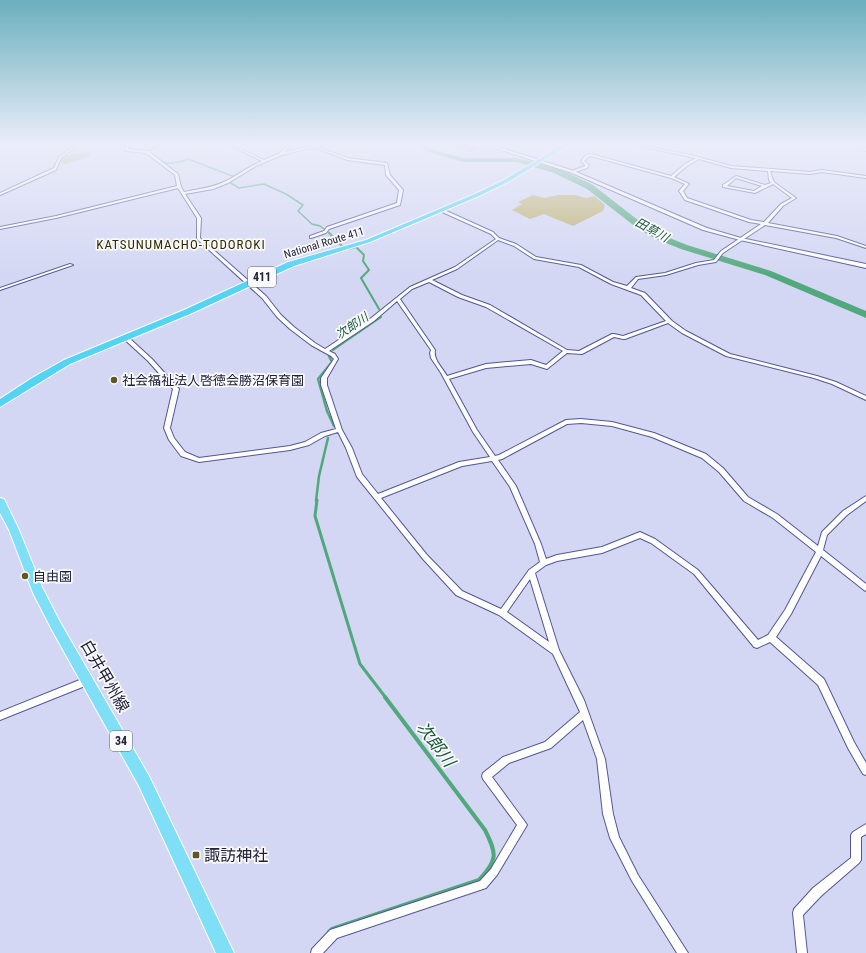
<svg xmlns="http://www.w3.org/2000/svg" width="866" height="953" font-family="'Roboto Condensed','Noto Sans JP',sans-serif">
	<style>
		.built { fill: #c6cbf9 }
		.green { fill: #bcaf6c }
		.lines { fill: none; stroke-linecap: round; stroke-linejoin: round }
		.stream-far4 { stroke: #51a87c; stroke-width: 1.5 }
		.stream-far3 { stroke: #51a87c; stroke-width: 2 }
		.stream-far2 { stroke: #51a87c; stroke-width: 2.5 }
		.stream-far1 { stroke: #51a87c; stroke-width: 3 }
		.stream { stroke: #51a87c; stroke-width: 4 }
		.river { fill: #51a87c; fill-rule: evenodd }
		.building { fill: #c67fb0 }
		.minor-casing { stroke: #535794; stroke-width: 2 }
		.tertiary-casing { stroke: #535794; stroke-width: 2 }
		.primary-casing { stroke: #fff; stroke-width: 2 }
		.trunk-casing { stroke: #fff; stroke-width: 2 }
		.minor { fill: #fff; fill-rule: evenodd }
		.tertiary { fill: #fff; fill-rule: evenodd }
		.primary { fill: #7fdff6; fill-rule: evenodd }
		.trunk { fill: #54d4f3; fill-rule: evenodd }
		.poi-dot { fill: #615724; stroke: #fafafa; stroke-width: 1.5 }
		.labels { text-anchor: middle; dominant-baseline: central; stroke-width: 3.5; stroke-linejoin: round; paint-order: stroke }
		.far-street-label { font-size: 11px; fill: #20223b; stroke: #fafafa }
		.far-water-label { font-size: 12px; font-style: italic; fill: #17593b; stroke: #fafafa }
		.shield { fill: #fafafa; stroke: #616374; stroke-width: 1 }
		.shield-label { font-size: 12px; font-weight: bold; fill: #20223b }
		.far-quarter-label { font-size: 13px; letter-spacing: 1px; fill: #322b00; stroke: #fafafa }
		.poi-label { font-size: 13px; fill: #20223b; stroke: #fafafa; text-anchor: start }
		.near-street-label { font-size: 16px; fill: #20223b; stroke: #fafafa }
		.near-poi-label { font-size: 16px; fill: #20223b; stroke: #fafafa; text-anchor: start }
		.near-water-label { font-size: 17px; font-style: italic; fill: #17593b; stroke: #fafafa }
	</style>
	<rect width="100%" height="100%" fill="#d3d7f3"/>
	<!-- built -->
	<path class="built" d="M449,144h36l35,12 -42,2 -15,-8 -20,-5z"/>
	<!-- green -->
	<path class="green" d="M89,152l2,4 -26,8 -5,-2c6,-10 18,-8 29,-10z
		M533,195l11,3 14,-3h17l11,3 8,-2 11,9 -2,6 -30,15 -29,-12 -14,5 -18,-9 10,-6 -4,-2z"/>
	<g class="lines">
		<!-- stream-far4 -->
		<path class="stream-far4" d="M163,144l-16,7c17,13 20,16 41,8l47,18
			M229,182l10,6 25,-4 22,10 17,11 -5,6 14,13 8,2 11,8"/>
		<!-- stream-far3 -->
		<path class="stream-far3" d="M329,233l13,13
			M348,249l8,-2 8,8 -1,6 6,9 -8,8 18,31
			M333,350l48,-33"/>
		<!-- stream-far2 -->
		<path class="stream-far2" d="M329,356l3,6 -14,17 9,32 7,15
			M316,501l3,-25 9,-38"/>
		<!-- stream-far1 -->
		<path class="stream-far1" d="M317,500l-2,16 45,148 26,34"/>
		<!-- stream -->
		<path class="stream" d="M329,932l3,-3 147,-49c19,-20 18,-26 6,-50l-100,-133"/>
		<!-- river -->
		<path class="river" d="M417,144h7l9,6 30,8h54l43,11 33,16 50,39 19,11 25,10 84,26 95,40v7l-101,-43 -84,-26 -25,-10 -19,-11 -50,-39 -33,-16 -37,-11h-54l-34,-10z"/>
	</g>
	<!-- building -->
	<path class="building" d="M450,144h23l9,3 -12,5z"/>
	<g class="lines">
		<defs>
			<path id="minor" d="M77,144h3l-19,14 -5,12 -56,25v-2l54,-25 5,-11z
				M126,144h2v5l20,2 30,23 3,13 3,5c14,-3 29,-4 42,-11 12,-6 23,-15 36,-20l-35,-17h3l34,16 16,-7 9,-9h2l-7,8 38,-8h4l-9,3 31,11 39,5 3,12 13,15 -3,15 -71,24 -3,4 -15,5h-1v-2l14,-5 3,-4 70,-24 2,-13 -13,-15 -1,-10 -38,-5 -33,-13 -32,8 -26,11 -28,17 -15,6 -28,5 16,24 -1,20 66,58 15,19 13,12 21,16 10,6 45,-30 40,-32 45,-20 41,-28 -5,-5 -51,-23v-2h2l51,23 6,6 17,6 20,13 45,8 32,17 14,4 9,-9 29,-4 31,-10 18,-3 7,-9 40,-27 -12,-2 -64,-22 -6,-9 6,-7 -14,-6 -80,-22 -3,1 -4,4 5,4 -2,3 -15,5v-2l13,-5v-1l-4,-4 5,-6 5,-1 80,22 14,-12 11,-6 -67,-14h5l57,11 40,11 79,6 12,-2 44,6v2l-44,-6 -12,2 -40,-3 3,9 2,3 21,15 -13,8 -15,17 69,13 29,10v2l-30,-10 -71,-13 -42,28 -7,9 -18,3 -32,10 -28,4 -7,9 14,5 27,28 14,10 44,23 87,22 19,6 30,14v4l-34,-16 -18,-6 -88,-22 -44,-23 -14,-10 -43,16h-2l-9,-2 -32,17 -15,-1 -20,16 -16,-5 -45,4 -37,11 28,51 18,26 4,-1 67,-35 15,-1 31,3 42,11 52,21 17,14 25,29 29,17 41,32 4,-14 21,-21 23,-15v5l-19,14 -20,20 -4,15 43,34v7l-2,-1 -43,-34 -30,58 -15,23 48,42 30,63 12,21v12l-3,-1 -15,-26 -30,-63 -48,-43 -13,6 -3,-1 -60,-73 -43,-31 -11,-5 -38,15 -45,8 -11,4 -11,8 24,77 25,50 21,59 8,55 6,23 19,38 50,78h-11l-45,-72 -22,-43 -7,-24 -6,-55 -14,-39 -32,28 -42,15 -17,14 33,45 2,3 -30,50 -11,13 -149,50 -14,15h-12l1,-4 18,-19 150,-49 11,-12 26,-44 -34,-46 -1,-3 1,-3 20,-16 42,-15 35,-30 -27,-58 -54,-39 -43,-20 -33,-36 -66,-82 -11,-29 -8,-16 -13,4 -16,9 -19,5 -91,12 -18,-6 -12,-16 -5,-12 9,-39 -25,-28 -24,-22v-2h4l24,22 27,30 -9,39 4,10 11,14 14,6 91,-12 15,-4 16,-9 15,-4 -15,-44v-7l13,-19 -3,-3 -20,-11 -21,-16 -13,-12 -15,-19 -65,-59v-21l-19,-30 -122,30 -56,11v-2l56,-11 121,-30 -2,-11 -29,-22 -21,-2zM699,159l32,9 37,3 1,9 2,3 -6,2 -29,-9 -13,9v2l32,6 18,-9 19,14 -11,6 -17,18 -13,-2 -64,-22 -4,-7 6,-7 -15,-7 13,-11zM736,178l26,8 -8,5 -27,-5zM498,240l16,6 20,13 45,8 32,17 30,11 25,26 -43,15 -9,-2h-2l-33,17 -12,-1 -77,-45 -28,-10 -30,-15 25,-11zM429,282l29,15 28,10 77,44 -17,14 -15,-5 -45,4 -39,12c-4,-8 -14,-16 -12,-26l-35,-51 12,-10zM397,301l34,49 -1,3 1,5 10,15 32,59 17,25 -31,5 -81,32 -16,-20 -10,-26 -10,-18 -15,-45v-7l11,-19 -3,-5 -6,-3 45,-30zM581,423l31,3 40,11 50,21 17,14 25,29 29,17 43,34 -31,58 -17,25 -10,5 -60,-70 -43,-31 -15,-7 -38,15 -45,8 -11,4 -5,-15 -25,-58 -18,-26 4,-1 65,-35zM492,461l18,26 25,57 5,18 -11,8 -28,39 -39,-18 -35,-36 -46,-57 81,-32zM530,579l19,63 -42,-30z
				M857,144h3l6,5v2z
				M70,264l3,1 -73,25v-2z
				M87,677l3,1 1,3 -1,3 -90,36v-8z
				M866,824v10l-5,3v23l-2,3 -38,33 -18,19 4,38h-10l-4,-40 1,-4 19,-21 38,-30v-23l2,-3z"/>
			<path id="tertiary" d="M483,144h6l85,27 133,57 34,10 125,26v4l-126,-28 -37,-10 -131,-57z"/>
			<path id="primary" d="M0,498l4,1 15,31 23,57 18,35 89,154 85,177h-18l-77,-167 -87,-156 -19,-37 -24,-63 -9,-17z"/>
			<path id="trunk" d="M564,144h7l-63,38 -29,14 -109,46 -76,24 -104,48 -120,50 -70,43v-8l32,-21 32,-18 120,-50 104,-48 78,-22 109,-46 29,-14z"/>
		</defs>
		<!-- minor casing -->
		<use href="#minor" class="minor-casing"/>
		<!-- tertiary casing -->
		<use href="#tertiary" class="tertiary-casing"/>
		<!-- primary casing -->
		<use href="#primary" class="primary-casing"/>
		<!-- trunk casing -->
		<use href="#trunk" class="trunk-casing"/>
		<!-- minor -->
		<use href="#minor" class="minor"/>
		<!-- tertiary -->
		<use href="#tertiary" class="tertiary"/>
		<!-- primary -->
		<use href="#primary" class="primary"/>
		<!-- trunk -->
		<use href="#trunk" class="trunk"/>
	</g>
	<!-- sky -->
	<linearGradient id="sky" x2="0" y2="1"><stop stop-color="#6bafbd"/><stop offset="0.52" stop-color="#ebedfa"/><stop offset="1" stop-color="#ebedfa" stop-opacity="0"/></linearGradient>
	<rect width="866" height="277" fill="url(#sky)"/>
	<!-- markers -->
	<g class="poi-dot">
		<circle cx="114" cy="380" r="4"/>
		<circle cx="25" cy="576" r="4"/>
		<rect x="192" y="851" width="8" height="8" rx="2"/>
	</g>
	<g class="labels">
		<!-- far-street labels -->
		<g class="far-street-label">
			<text transform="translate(324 243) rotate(-17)">National Route 411</text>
		</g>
		<!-- far-water labels -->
		<g class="far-water-label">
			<text transform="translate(652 230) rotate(29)">田草川</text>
			<text transform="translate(352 326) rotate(-34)">次郎川</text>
		</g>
		<!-- shield labels -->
		<g class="shield">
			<rect x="248" y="267" width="28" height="20" rx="3"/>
			<rect x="110" y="731" width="22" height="20" rx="3"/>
		</g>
		<g class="shield-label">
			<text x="262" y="277">411</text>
			<text x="121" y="741">34</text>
		</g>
		<!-- far-quarter labels -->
		<g class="far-quarter-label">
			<text x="181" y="244">KATSUNUMACHO-TODOROKI</text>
		</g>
		<!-- poi labels -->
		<g class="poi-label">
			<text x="122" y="380">社会福祉法人啓徳会勝沼保育園</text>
			<text x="33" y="576">自由園</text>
		</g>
		<!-- near-street labels -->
		<g class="near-street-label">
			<text transform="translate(105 676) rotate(60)">白井甲州線</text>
		</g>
		<!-- near-poi labels -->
		<g class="near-poi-label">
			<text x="204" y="855">諏訪神社</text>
		</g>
		<!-- near-water labels -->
		<g class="near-water-label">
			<text transform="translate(436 744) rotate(53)">次郎川</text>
		</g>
	</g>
</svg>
